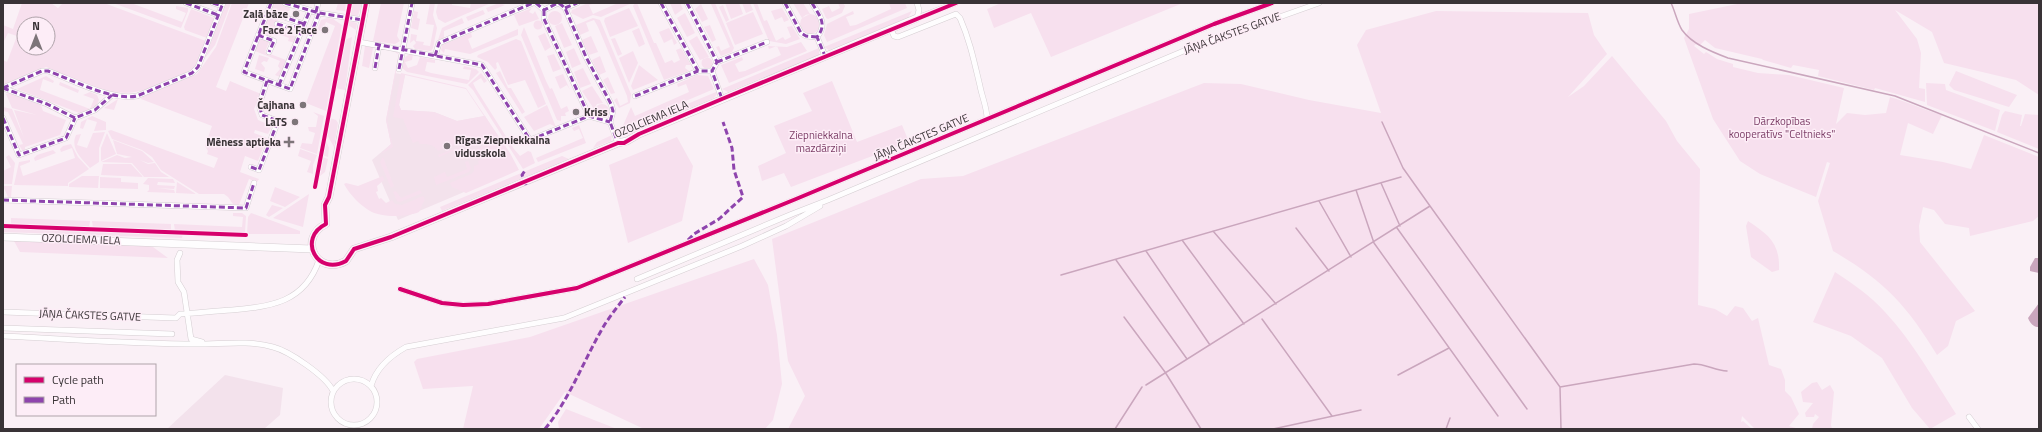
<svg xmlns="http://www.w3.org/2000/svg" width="2042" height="432" font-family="'Titillium Web',sans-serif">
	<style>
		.built { fill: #f3e2ec }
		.green { fill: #f7e0ee; fill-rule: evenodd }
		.water { fill: #caa6bd }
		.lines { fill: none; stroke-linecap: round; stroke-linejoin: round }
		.stream { stroke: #caa6bd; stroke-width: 1.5 }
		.street-casing { stroke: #d5ced2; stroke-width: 6 }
		.secondary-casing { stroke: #d5ced2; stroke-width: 8 }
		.street { stroke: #fefdfe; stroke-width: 5 }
		.secondary { stroke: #fefdfe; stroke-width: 7 }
		.quiet { stroke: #8e44ad; stroke-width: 3; stroke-dasharray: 6 3; stroke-linecap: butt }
		.cycleway-casing { stroke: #fdedf7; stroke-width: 6 }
		.cycleway { stroke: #d6006c; stroke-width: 4 }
		.poi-dot { fill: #7d7579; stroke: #fdedf7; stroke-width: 1.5 }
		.labels { text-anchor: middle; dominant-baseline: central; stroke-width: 3; stroke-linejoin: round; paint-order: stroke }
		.poi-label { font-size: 11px; font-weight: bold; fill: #393336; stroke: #fdedf7; text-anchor: end }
		.street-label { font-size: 11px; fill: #393336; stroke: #fdedf7 }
		.park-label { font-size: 11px; fill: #7c3e67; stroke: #fdedf7 }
	</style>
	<rect width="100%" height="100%" fill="#faf0f6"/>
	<!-- built -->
	<path class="built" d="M395,73l10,2 -6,30 2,5 33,2 23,9 28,-5 33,53 -120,51 -26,-60 19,-16 -5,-24z
		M225,375l58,13 -3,27 -16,14h-97z"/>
	<!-- green -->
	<path class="green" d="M22,3h29l7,5 5,-5h41l102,38 -12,28c-17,7 -36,18 -54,22 -31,8 -65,-13 -94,-24l-43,18v-25l4,2 10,-26 -9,-3 -5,10v-18l10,4zM24,24h24v24h-24z
		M113,3h18l51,19 4,-9 -10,-4v-3l12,2v3l-7,17z
		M226,3h5l-16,42 -10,13z
		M232,3h17l-33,84 10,4 4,-10 31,13 -7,15 4,11 14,6 -4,8 -13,-4 -1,3 13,5 -9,23 -13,-5 -5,16 19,7 -2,3 -8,-3 -10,26 -6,-1 -5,-7 -4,-3h-25l-38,-24 -9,-13 -10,-7 -30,-11 -4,-8 3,-1 103,38 4,-10 -11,-4 1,-3 -3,-5 7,-20 -71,-27 1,-2 55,-23 19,-27z
		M278,3l11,3 1,4 -11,6 -10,-4 3,-7z
		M338,3h8l-1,8 -9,-1z
		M352,3h10l-4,13 -8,-1z
		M381,3h23l-7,33 3,5 -5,3 -22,-3z
		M430,3h5l-2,12 4,13 -4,20 -2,3 -16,-2 -2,-3 3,-3 -2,-3 -4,3 1,-9 6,1 -1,6 8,1 -1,3 7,1 4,-21 -8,-1z
		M438,3h14v2l18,3 1,-5h20l-46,20 -7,-4 -2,-7z
		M499,3l6,2 -17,7 -2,-4z
		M588,3h7l-6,2 4,9 25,-11h14l-31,14 -8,-2 -10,4 -12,-6 1,-3z
		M635,3h2l17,40h2l9,20 7,-3 2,3 6,-3 -4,-10 5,-2 10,17h-5l-1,3 4,3 -25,9 -31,-74z
		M670,3h10l3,6 -8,6z
		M715,3l19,45 -2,4 -11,4 -5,-9 3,-1 2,5 9,-4 -19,-43z
		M725,3h14l4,11 -12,5z
		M742,3h8l3,7 -7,3z
		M753,3h4l7,18 3,-1 9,21 7,-4 2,3 6,-3 -4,-10 5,-1 8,13 -14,5 -17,-3z
		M793,3h10l7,11 -8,4z
		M838,3h5l2,3 -3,7 -14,6 -2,-1 -4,-9 7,-3 3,6 8,-4z
		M889,3h16l2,5 -80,34 -3,-7 3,-11 26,-13 1,3 -8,3 4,9 6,-1 35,-16z
		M1001,3h182l-132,54 -20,-44 -37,15 -7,-19z
		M1742,3h297v92l-23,-15 -72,-17 -12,-31 -37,-22 22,29 4,14 -2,35 6,1v13l-50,-14 -1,2 -56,-14 1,-6 -26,-5 -2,3 -28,-8 -1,-1 -47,-11 -10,-8 -6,6 -3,-2 -2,2 10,8 2,-2 11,7 16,5v3l25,6 31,2 55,13 -8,36 11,-11 18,2 21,-2 4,-16c18,5 34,13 52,18l-9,19 -25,-11 -8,32 43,7 28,7 13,-34 55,22v59l-6,5 -63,15 -1,-8 -24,-4 -11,-14 -11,-3 -4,19 1,16 55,69 -19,10 -8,25 -11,9c-30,-50 -54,-75 -104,-104l-15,-50 12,-38 -3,-1 -11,35 -56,-23 -20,-13 -27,-42 -29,-81 5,-9v-15z
		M701,4l7,15 -6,3 -7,-13z
		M723,5l6,15 -3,2 -7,-15z
		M532,8l-3,4 4,2 2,-3 4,8 -20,7 -5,-11z
		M629,8l9,18 -28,11 -6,-16 1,-3z
		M782,8l7,12 -5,2 -2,-5 -7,3 -4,-9z
		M191,9l23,9 -7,20 -22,-8 -1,-3z
		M483,10l2,4 -17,7 -2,-4z
		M548 18a7 7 0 1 1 14 0a7 7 0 1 1-14 0Z
		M414,11l4,1 -1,6 3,1 -2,11 -7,-2z
		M912,11l-4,7 -79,32 -5,-3z
		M1436,11l152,2 6,22 13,19 -39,43 16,-11 28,-30 54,65 11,20 23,28 -2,136 17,4 12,7 8,-10 8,2 9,13 6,-3 11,47 12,4 4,11v11l6,6 8,17 -10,12 10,3h-44l-13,-13 -1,6 2,-1 9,8h-964l17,-33 -17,-35 -16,-122 149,-60 42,-3 241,-93 37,1 68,16 72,13 -24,-68 9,-15z
		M753,12l10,22 -28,11 -9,-22z
		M269,13l10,4 -4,11 22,9 -2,6 -7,-2 1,-3 -16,-6 -2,5 -7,-4 -1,-4z
		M685,13l10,20 -8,4 -10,-19z
		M800 24a10 10 0 1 1 20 0a10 10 0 1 1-20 0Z
		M327,18l6,1 9,6 -16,86 -20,-8 29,-77 -9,-4 -4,10 -3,-2 -1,-2 3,-8z
		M462,18l2,5 -20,8v7l-6,2 4,-12z
		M593,18l7,2 31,74 -1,9 -11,5 -5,-8 3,-2 3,8 8,-4 -1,-6 -29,-69 -4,-7 -8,3 3,8 -9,4 -4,-10z
		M533.5 25a4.5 4.5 0 1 1 9 0a4.5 4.5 0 1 1-9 0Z
		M349,21l8,2 -1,7 -8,-5z
		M562,23l10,22 -8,3 -9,-22z
		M710,25l6,15 -4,2 -8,-15z
		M524,27l22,54 4,8 2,-1 9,21 6,-3 2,5 -4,2 1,3h-5v5l-4,-1 -36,-85z
		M639,28l6,16 -6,3 -7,-16z
		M669,28l8,15 -3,2 -2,-6 -8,4 -5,-11z
		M518,29v6l-48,19 -25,-5 -1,4 -3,-3 1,-5 29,-12 1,4 -4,2 4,10z
		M545,33l6,14 -6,4 -7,-15z
		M591,36l7,16 -9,3 -7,-15z
		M697,36l12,21 -9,3 -11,-19z
		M352,37l-7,53 -10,-2 9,-48z
		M260,38l9,4 -4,10 21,8 -6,17 -5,-2 5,-6 -2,-3 2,-5 -25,-10z
		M615,38l7,16 -4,2 -7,-17z
		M516,39l5,2 25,63 -8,4 -13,-28 -17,5 -10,-23 -2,1 1,5 -2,2 -7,-8 -11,-5 1,-2z
		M801,42l6,9 -78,32 -8,-18 21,-8 1,3 -8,4 4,8 6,-1 36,-16 -4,-9 -8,3 -1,-3 19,1z
		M365,46l11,1 -3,1 -4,20 -7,-2z
		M574,48l7,16 -9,4 -6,-16z
		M819,48v7l-91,37 -6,-3z
		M395,50l3,3 1,3 -12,64 6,27 -12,7 10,-10 -5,-24 12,-63v-3l-5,-3z
		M633,51l5,12 -9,20 -10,-25z
		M413,54l-1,6 -7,2 3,6 9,-3 3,-8 15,3v3l-8,-1 -2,9 6,2 38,7 2,-10 -8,-1 1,-3 12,3 3,3 -12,12 -60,-12 -5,-4c2,-8 1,-13 11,-14z
		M554,54l7,15 -8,3 -6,-16z
		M259,55l10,3 -2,4 -3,-1 -3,2 4,5 -1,4 -9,-3z
		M600,56l6,16 -7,3 -7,-15z
		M701.5 63a5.5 5.5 0 1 1 11 0a5.5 5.5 0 1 1-11 0Z
		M639,65l19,15 -25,10 -2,-4z
		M583,68l8,16 -11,4 -6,-16z
		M500,71l8,17h3l14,24 -3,2 -26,-41z
		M1956,71l61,24 -8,12 -55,-17 -5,-5z
		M401,73l65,15 44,65 9,17 -53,23 -14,-6 -2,-4 21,-9 3,-3v-5l5,-2 -1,-3 12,-5 -4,-8 -11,5 -2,-2 13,-6 -4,-8 -10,4 -1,-2c-10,5 -22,7 -33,12 -4,-7 -11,-7 -18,-7l-2,-3 -5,2 -10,-24 -10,-2zM405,75l61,14 18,27 -27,5 -23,-9 -33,-2 -2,-5z
		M481,73l6,8 -3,2 -3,-5 -8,5 3,6 38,60 6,7 8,-5 3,1 4,11 -12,6 -50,-79 -5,-5z
		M563,74l7,16 -3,-5 -7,4 -5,-12z
		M697,75l11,1 6,13 -92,39 9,-21 4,9 54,-24 -3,-8 -8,3 -1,-3z
		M46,76l8,5 -1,2 -10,-4 -3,11 50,19 4,-10 -11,-4 7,-3 7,3 2,5 -3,6 -14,8 -65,-25z
		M608,77l7,16 -4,1 -8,-14z
		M832,81l25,61 45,-17 7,17 -118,45 -7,-14 -22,8 -4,-15 28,-13 -12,-27 38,-15 -9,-18z
		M60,82l19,8 -1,3 -19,-8z
		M1926,83l19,1 1,6 54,20 -5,21 -68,-26z
		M592,86l11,17 -6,1 -3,5 -12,-18z
		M716,92l1,2 -3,4 -88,37 -1,-5z
		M9,93l32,12 2,6 23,9 -6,15 -35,12v3h-3l-3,-5 4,-1 -15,-32 -5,-1v-4l9,2 12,29 -10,-28 23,5 -25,-7 -6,-14z
		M118,99l-4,11 -10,-2z
		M595 111a7 7 0 1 1 14 0a7 7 0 1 1-14 0Z
		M547,105l9,22 -6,-3 -16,7 -10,-14z
		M2005,111l17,4 -2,11h1l4,-12 14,1v34l-42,-17 5,-17z
		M313,112l11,4 -7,38 -17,-6 2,-5 10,1 3,-11 -6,-2 -1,-4h8l2,-11z
		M92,116l14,6v8l-12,1 3,-9 -10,-3 -4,10 -3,-1 1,-6z
		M330,118l6,2 2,3 -4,24 -8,-14z
		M579,125l7,18 -48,19 -2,-4 47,-20 -4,-9 -5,2 -2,-3z
		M105,132l-6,16v14l-9,6c-9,-10 -20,-20 -14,-33l5,-1 -4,11 10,3 6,-15z
		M107,133l9,21 -15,7v-13z
		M612,135l-1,6 -18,7 4,-6z
		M677,137l16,29 -11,55 -54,22 -19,-78z
		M325,138l4,10 -1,9 -6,-2z
		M113,140l29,11 12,11 -6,1 -8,-3 8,4 7,-1 6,9 8,5h-25l-12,-14 -31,-1 16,-7 8,3 7,-1 -15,-3z
		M71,144l7,13 11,12 -21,14v3l-54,-1 5,-23 11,-2v2l-10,4 3,10 52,-18 -3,-10 -11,4 -1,-3 3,-3z
		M460,147l6,11h-1l-6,-10 -20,9 -1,-2z
		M300,149l17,6 -4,10v9l-6,-2 4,-11 -13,-5z
		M53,150l3,3 -21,8 -1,-3 3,-3z
		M9,155l6,8 -3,21h-8l-1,-13 8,-4 -5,-10z
		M562,156l7,3 -127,52 -2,-4z
		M322,157l6,2 -3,13 -5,4 -2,-1z
		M383,157l11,29 -3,2 -11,-26z
		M468,161l3,7 -2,4 -33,13 -2,-8 11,-5 2,5 20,-8 -2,-7z
		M103,164h28l12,13 -42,-2z
		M82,176h17l-1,12 -29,-1v-3z
		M383,176l1,4 -7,6 1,5 -2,1 3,7 2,-1 5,5 6,-3 3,4 7,1 21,-9 2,3 -6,13c-12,5 -37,6 -49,-1 -9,-5 -21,-17 -26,-27l2,-1 12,3z
		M100,177l21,1v4l17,1v6l-38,-1z
		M148,178l25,1 2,4 -17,-1 -1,3 18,1 -1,3 -17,-1 17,2 1,3 -28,-1 2,-2v-5l-6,-1z
		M177,182l19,12 -20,-1z
		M3,186h9l-1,11h-3z
		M275,187l25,10 -15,10 -15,-6z
		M420,190l2,3 -22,9 -3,-1 -4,-9 3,-1 5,7z
		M309,194l-6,33 -30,-9z
		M272,205l11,3 -14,9 -3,-2z
		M233,213h9l4,3 -1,17 -70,-2 -1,-7 68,3 1,-10 -10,-1z
		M251,213l49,18v3h-53l1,-17z
		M11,218l79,3 -1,6 -78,-3z
		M92,221l79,3v6l-78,-2z
		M1748,221c21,14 32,22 31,49l-7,2 -21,-15 -5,-31z
		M3,227l180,6 -1,5 -179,-6z
		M14,241l133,4 6,2 15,11 -148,-6z
		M754,259l14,26 9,50 5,49 -9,36 -8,9h-121l-79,-37 -26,37h-76l10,-43 -50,3 -9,-27 3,-3 113,-22z
		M1835,272c18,12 36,24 50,40 28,30 49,68 71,102l-26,15 -18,-21 -30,-50 -31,-22 -38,-14z
		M1817,382l5,8 8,-5 4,7 -3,33 1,4h-20l1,-5 6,-7 -4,-3 -1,3h-8l-1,-4 8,-10 -10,-1 -2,-10 11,-9z
		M566,409l51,20h-58l-1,-7z"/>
	<!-- water -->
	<path class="water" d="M2035,258h4v15l-9,-2v-4z
		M2039,303v24c-6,0 -9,-4 -11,-9z"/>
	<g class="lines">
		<!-- stream -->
		<path class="stream" d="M1671,3c4,8 6,19 11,27 10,14 30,22 46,28l167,38 144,57
			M1381,183l19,43
			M1356,190l18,53 124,173
			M1319,201l32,56
			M1430,206l130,181 1,42
			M1296,228l33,43
			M1397,228l130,181
			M1213,231l63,73
			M1182,240l62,84
			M1146,251l64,94
			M1116,260l71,99
			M1061,275l340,-98
			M1124,317l41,55 36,57
			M1262,319l70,97
			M1398,375l51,-27
			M1146,385l284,-179 -27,-38 -21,-46
			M1560,387l134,-23c11,0 21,6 33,7
			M1115,429l27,-42
			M1273,429l88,-19
			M1446,429l4,-11"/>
		<defs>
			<path id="street" d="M186,3l32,12
				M213,3l9,3
				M271,3l-27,69 46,17 29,-76
				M285,3l34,10 44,7
				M536,3l8,7 14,-7
				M559,3l6,5 21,49 25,47 2,7 -3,11 8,21
				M661,3l37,68h14
				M687,3l30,59 -5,9 10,28
				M785,3l16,30 5,3 11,1
				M812,3c7,12 16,21 5,34l8,19
				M565,8l12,-5
				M544,10v9l6,13 39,84
				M316,12l2,-9
				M281,16l23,8
				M917,18l39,-15
				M917,18l2,-8 -2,-7
				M277,24l13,4 14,-4
				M891,29l3,7 4,1 58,-23 4,4c10,23 14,43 20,68 2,11 7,21 7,33
				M258,35l16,6 -5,11
				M359,42l123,23 48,75 59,-24 21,6
				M435,56l4,-13 94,-40
				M717,62l50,-20
				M375,68l4,-23
				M399,69l13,-66
				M279,85l31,-75
				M3,88l39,-17h6c25,9 63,30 89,25l55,-23 6,-6 25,-64
				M3,88l44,16 28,14 20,-8 17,-15
				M635,96l63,-25
				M3,118l16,37 47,-17 9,-20
				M251,167l8,3 19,-49 -16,-6 -3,-10 8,-24
				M3,200l243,8 8,-25
				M180,253l-3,7 1,22 6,10 7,47 11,3
				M637,279l155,-65 36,-14 358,-150 133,-47
				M400,289l42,14 21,2 25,-1 89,-16 219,-89 418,-175 58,-21
				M3,312l173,6 4,-4c17,-1 35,-3 52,-4 39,-3 73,-8 87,-50
				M3,328l169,6
				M3,336c65,3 130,8 194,8 26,0 51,-4 76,3 16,4 53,29 60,44
				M331 402a23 23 0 1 1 46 0a23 23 0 1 1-46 0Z
				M371,386c5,-18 19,-30 35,-39l158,-29 178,-72 44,-20 34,-20
				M1969,417l9,12"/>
			<path id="secondary" d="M366,3l-37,194 -4,8 1,19c-29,14 -9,53 20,37l8,-12 37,-12 227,-94 9,-2 12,-7 278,-116
				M3,237l309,12"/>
		</defs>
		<!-- street casing -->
		<use href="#street" class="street-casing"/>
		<!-- secondary casing -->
		<use href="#secondary" class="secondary-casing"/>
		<!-- street -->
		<use href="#street" class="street"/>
		<!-- secondary -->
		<use href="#secondary" class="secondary"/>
		<!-- quiet -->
		<path class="quiet" d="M186,3l32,12
			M213,3l9,3
			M271,3l-27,69 46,17 29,-76
			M285,3l34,10 44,7
			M536,3l8,7 14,-7
			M559,3l6,5 21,49 25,47 2,7 -3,11 8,21
			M661,3l37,68h14
			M687,3l30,59 -5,9 10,28
			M785,3l16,30 5,3 11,1
			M812,3c7,12 16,21 5,34l8,19
			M565,8l12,-5
			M544,10v9l6,13 39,84
			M316,12l2,-9
			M281,16l23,8
			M277,24l13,4 14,-4
			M258,35l16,6 -5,11
			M375,44l107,21 48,75 59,-24 21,6
			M435,56l4,-13 94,-40
			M717,62l50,-20
			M375,68l4,-23
			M399,69l13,-66
			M279,85l31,-75
			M3,88l39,-17h6c25,9 63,30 89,25l55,-23 6,-6 25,-64
			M3,88l44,16 28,14 20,-8 17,-15
			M635,96l63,-25
			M3,118l16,37 47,-17 9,-20
			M251,167l8,3 19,-49 -16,-6 -3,-10 8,-24
			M526,185l-4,-10 4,-6
			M3,200l243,8 8,-25
			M688,240l6,-6 25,-15 24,-22 -9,-27 -2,-22 -9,-26
			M545,429c26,-32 39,-70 60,-105 6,-9 13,-18 20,-27"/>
		<defs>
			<path id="cycleway" d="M366,3l-37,194 -4,8 1,19c-29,14 -9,53 20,37l8,-12 37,-12 227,-94h6l15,-9 83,-35 234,-96
				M315,187l35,-184
				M3,226l243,9
				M400,289l42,14 21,2 25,-1 89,-16 219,-89 418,-175 58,-21"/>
		</defs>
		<!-- cycleway casing -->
		<use href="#cycleway" class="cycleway-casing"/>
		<!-- cycleway -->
		<use href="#cycleway" class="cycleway"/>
	</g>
	<!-- markers -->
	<g class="poi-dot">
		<circle cx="296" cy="14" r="4"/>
		<circle cx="325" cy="30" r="4"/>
		<circle cx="303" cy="105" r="4"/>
		<circle cx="576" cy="112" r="4"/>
		<circle cx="295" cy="122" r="4"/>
		<path d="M287 136h4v4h4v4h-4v4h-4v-4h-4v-4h4z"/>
		<circle cx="447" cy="146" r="4"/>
	</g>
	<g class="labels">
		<!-- poi labels -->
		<g class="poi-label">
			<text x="288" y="14">Zaļā bāze</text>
			<text x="317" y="30">Face 2 Face</text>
			<text x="295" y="105">Čajhana</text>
			<text x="584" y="112" text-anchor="start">Kriss</text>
			<text x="287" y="122">LaTS</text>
			<text x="455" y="140" text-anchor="start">Rīgas Ziepniekkalna<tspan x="455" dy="13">vidusskola</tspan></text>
			<text x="281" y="142">Mēness aptieka</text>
		</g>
		<!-- street labels -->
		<g class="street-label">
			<text transform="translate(1232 33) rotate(-20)">JĀŅA ČAKSTES GATVE</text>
			<text transform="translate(651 119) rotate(-23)">OZOLCIEMA IELA</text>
			<text transform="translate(921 137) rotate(-23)">JĀŅA ČAKSTES GATVE</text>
			<text transform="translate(81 239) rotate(2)">OZOLCIEMA IELA</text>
			<text transform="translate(90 315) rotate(2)">JĀŅA ČAKSTES GATVE</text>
		</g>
		<!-- park labels -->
		<g class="park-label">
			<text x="1782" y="121">Dārzkopības<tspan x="1782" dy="13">kooperatīvs "Celtnieks"</tspan></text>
			<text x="821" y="135">Ziepniekkalna<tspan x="821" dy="13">mazdārziņi</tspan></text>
		</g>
	</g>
	<!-- border -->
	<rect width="2042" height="432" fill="none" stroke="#393336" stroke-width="8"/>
	<!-- legend -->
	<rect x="16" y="364" width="140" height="52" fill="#fdedf7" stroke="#afa3aa"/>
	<rect x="24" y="377" width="20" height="6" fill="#d6006c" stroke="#afa3aa"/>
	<text x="52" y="384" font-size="12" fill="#393336">Cycle path</text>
	<rect x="24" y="397" width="20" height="6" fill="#8e44ad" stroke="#afa3aa"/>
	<text x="52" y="404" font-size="12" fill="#393336">Path</text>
	<!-- north arrow -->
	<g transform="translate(36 36)"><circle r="19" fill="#fdedf7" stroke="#afa3aa"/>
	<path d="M0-3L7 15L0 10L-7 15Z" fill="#7d7579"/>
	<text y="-6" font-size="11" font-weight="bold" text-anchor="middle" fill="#393336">N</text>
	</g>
</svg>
